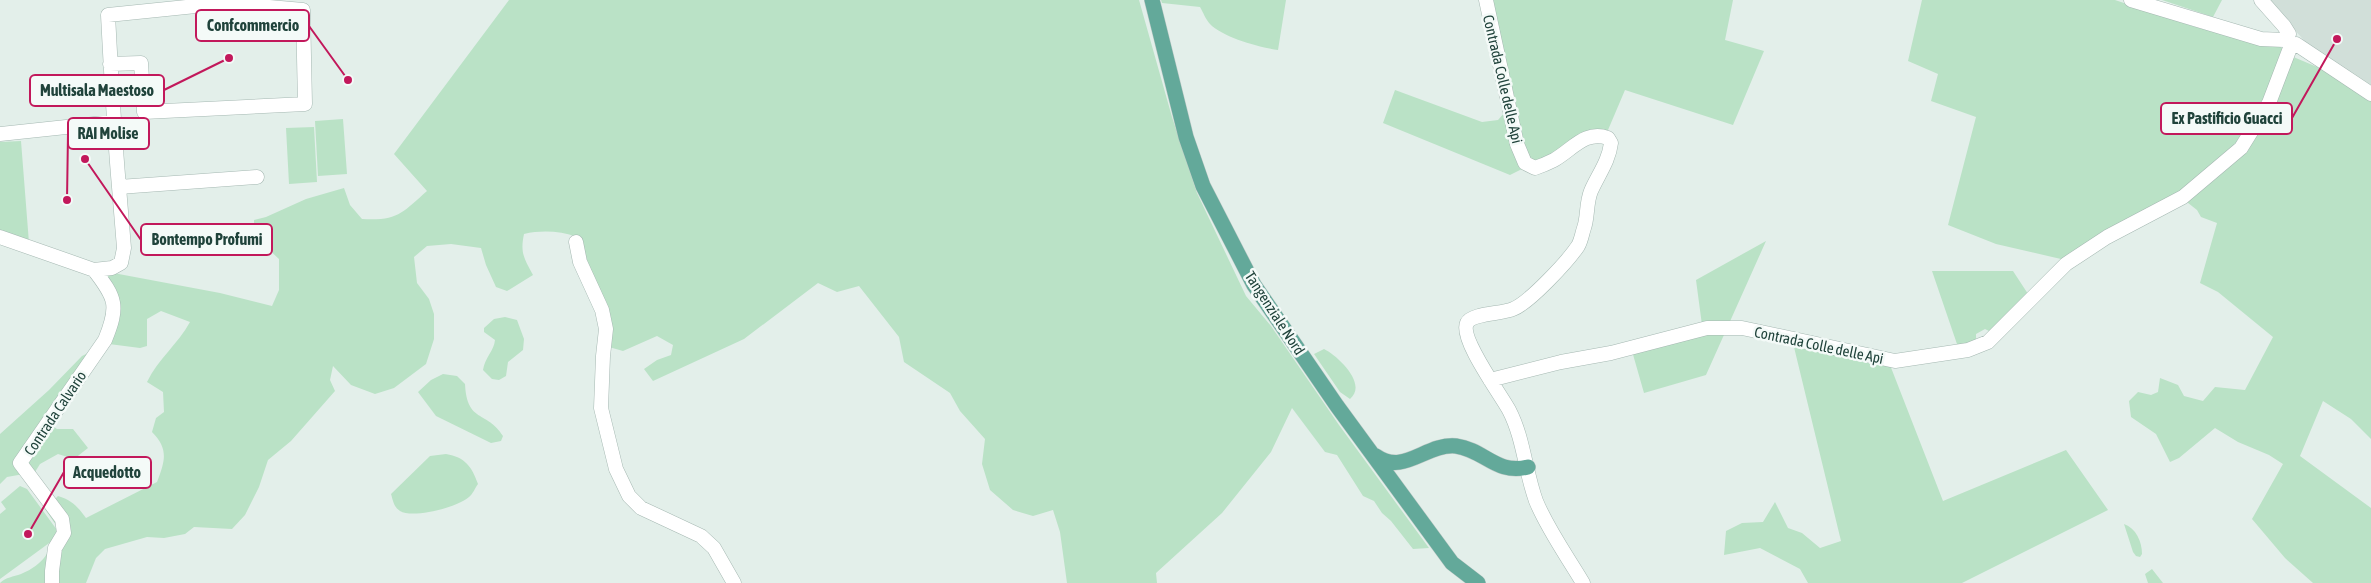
<svg xmlns="http://www.w3.org/2000/svg" width="2371" height="583" font-family="'Asap Condensed',sans-serif">
	<style>
		.built { fill: #d1dfd9 }
		.green { fill: #bae2c6 }
		.lines { fill: none; stroke-linecap: round; stroke-linejoin: round }
		.minor-casing { stroke: #a5b8b2; stroke-width: 15 }
		.major-casing { stroke: #c1cac8; stroke-width: 16 }
		.minor { stroke: #fff; stroke-width: 14 }
		.major { stroke: #63a99a; stroke-width: 15 }
		.labels { text-anchor: middle; dominant-baseline: central; stroke-width: 5; stroke-linejoin: round; paint-order: stroke }
		.street-label { font-size: 15px; fill: #20433b; stroke: #f4faf8 }
		.leader { fill: none; stroke: #c2185b; stroke-width: 2 }
		.callout-dot { fill: #c2185b; stroke: #f4faf8; stroke-width: 2 }
		.callout { fill: #f4faf8; stroke: #c2185b; stroke-width: 2 }
		.callout-label { font-size: 16px; text-anchor: middle; font-weight: bold; fill: #20433b }
	</style>
	<rect width="100%" height="100%" fill="#e3efea"/>
	<!-- built -->
	<path class="built" d="M2268,0h103v89l-54,-34z"/>
	<!-- green -->
	<path class="green" d="M509,0h630l33,117 25,76 49,103 25,30 68,99 90,123 -16,1 -22,-28 -9,-8 -8,-12 -11,-5 -26,-41 -12,-3 -33,-44 -21,44 -49,61 -66,60 1,10h-90l-7,-51 -7,-22 -20,6 -20,-6 -23,-20 -8,-26 3,-25 -25,-28 -10,-18 -46,-31 -5,-25 -40,-51 -22,6 -19,-9 -74,56 -91,42 -9,-12 13,-9 14,-5 2,-10 -16,-9 -34,15 -14,-4 2,-21 -5,-25 -18,-27 -11,-37c-17,-6 -35,-7 -53,-3 -4,19 0,24 9,41l-26,16 -11,-4 -10,-22 -5,-17 -30,-4 -24,2 -13,11 3,26 12,16 5,15v25l-8,25 -32,24 -19,6 -24,-9 -18,-19 -3,14 5,11 -44,50 -23,19 -9,27 -14,28 -13,14 -38,-2 -9,7 -21,4 -17,-1 -42,12 -9,9 -10,25h-86c6,-6 13,-6 21,-9 24,-10 27,-22 39,-43l-15,-22v-5l9,-4 4,-4c14,4 20,11 28,22l71,-36c8,-21 12,-33 -5,-50l4,-14 8,-6 -1,-20 -16,-10c11,-23 31,-38 43,-60l-29,-11 -14,8v27l-7,2 -31,-4 -1,-72 112,21 52,13 7,-16v-31l-12,-11 -13,-6v-22l12,-3 40,-18 38,-11 6,17 12,14c36,2 40,-6 65,-28l-33,-37z
		M1161,0h125l-8,50c-17,-2 -56,-13 -68,-26 -4,-4 -7,-12 -10,-17l-38,-4z
		M1492,0h241l-8,40 39,11 -31,74 -108,-35 -17,40 -22,1 -30,21 -46,23 -127,-52 12,-33 87,32 16,-2 7,-8z
		M1922,0h193l77,26 64,18 23,2 6,4 -13,38 -34,58 -56,48 -121,65 -65,-15 -48,-19 28,-108 -45,-16 7,-27 -30,-13z
		M2162,0h60l-9,17z
		M2291,56l31,13 49,31v339l-20,-20 -28,-18 -23,55 71,52v75h-58l-28,-25 -33,-39 31,-55 -14,-9 -31,-13 -23,-14 -36,30 -9,4 -14,-28 -25,-17 -2,-16 9,-9 13,3 7,-3 2,-14 18,7 6,11 19,5 12,-14 30,3 28,-53 -55,-45 -18,-9 17,-60 -16,-6 -4,-7 -14,-11 59,-51z
		M343,119l4,55 -29,2 -3,-55z
		M314,127l3,55 -28,2 -3,-56z
		M21,141l8,102 -29,-10v-91z
		M1766,241l-60,134 -62,18 -14,-49 72,-19 -6,-45z
		M1932,271h81l17,26 -39,35 -6,-3 -9,5v7l-18,6z
		M505,317l12,3 7,19 -1,11 -15,12 -2,14 -7,4 -7,-1 -9,-9c2,-13 11,-19 12,-30l-11,-8v-4l10,-9z
		M1793,343l97,22 53,136 123,-51 42,60 -146,73h-154l-8,-14 -40,-21 -36,7 2,-24 16,-8 21,-1 12,-20 13,26 14,5 18,15 21,-7z
		M1324,349c14,7 44,35 26,50l-10,-7 -26,-38z
		M88,353l-46,66 15,10h16l15,19 -14,11 -16,-5 -18,10 -5,8 -28,5 -7,7v-50l49,-44 33,-34z
		M443,374l14,2 8,8c2,40 22,26 38,52l-2,5 -10,2 -55,-27 -18,-24 13,-12z
		M446,454c19,3 26,13 32,30 -3,4 -5,10 -9,13 -11,10 -56,22 -69,14 -6,-4 -7,-10 -9,-17l39,-38z
		M20,486l7,3 30,41 -1,8 -56,41v-65l6,-5 -5,-7z
		M2124,524c12,4 18,18 18,30l-2,3 -4,-1 -3,-4z
		M2152,569l11,14h-15l-3,-9z"/>
	<g class="lines">
		<defs>
			<path id="minor" d="M1486,0l31,144 8,19 10,5c6,-2 13,-5 19,-8 19,-11 31,-30 54,-22l3,5c-2,18 -13,32 -20,48 -5,12 -3,26 -7,37 -2,6 -3,13 -6,18 -10,15 -49,57 -65,63 -11,5 -41,4 -46,14 -8,15 34,72 42,87 15,29 16,61 27,91 12,29 31,55 47,82
				M2131,0l130,39 23,1
				M2261,0l23,26 5,8
				M2296,44l75,50
				M110,64l31,-1 3,49 161,-8 -2,-94 -78,-7 -117,12c3,57 6,115 11,172
				M0,134l113,-12
				M0,237l94,33 18,-2 9,-5 3,-15 -5,-61 138,-10
				M576,242l4,20 22,48 4,19 -3,27 -2,52 15,61 13,27 12,12 60,28 13,12 20,35
				M1490,380l71,-18 50,-9 96,-25h35l153,33 73,-11 20,-8 78,-78 41,-27 76,-40 58,-49 28,-45 21,-55
				M52,583v-12l3,-23 9,-15 -2,-14 -42,-56 85,-123c14,-34 11,-42 -11,-70"/>
			<path id="major" d="M1152,0l34,137 17,49 51,99 83,121 115,157 26,20
				M1376,456c28,20 50,-13 80,-10 29,4 40,29 72,21"/>
		</defs>
		<!-- minor casing -->
		<use href="#minor" class="minor-casing"/>
		<!-- major casing -->
		<use href="#major" class="major-casing"/>
		<!-- minor -->
		<use href="#minor" class="minor"/>
		<!-- major -->
		<use href="#major" class="major"/>
	</g>
	<g class="labels">
		<!-- street labels -->
		<g class="street-label">
			<text transform="translate(1503 79) rotate(77)">Contrada Colle delle Api</text>
			<text transform="translate(1275 313) rotate(57)">Tangenziale Nord</text>
			<text transform="translate(1819 345) rotate(12)">Contrada Colle delle Api</text>
			<text transform="translate(55 413) rotate(-56)">Contrada Calvario</text>
		</g>
	</g>
	<!-- callouts -->
	<path class="leader" d="M348 80L309 26M229 58L164 90M2337 39L2292 118M67 200L68 133M85 159L141 240M28 534L64 472"/>
	<g class="callout-dot">
		<circle cx="348" cy="80" r="5"/>
		<circle cx="229" cy="58" r="5"/>
		<circle cx="2337" cy="39" r="5"/>
		<circle cx="67" cy="200" r="5"/>
		<circle cx="85" cy="159" r="5"/>
		<circle cx="28" cy="534" r="5"/>
	</g>
	<g class="callout">
		<rect x="196" y="10" width="113" height="31" rx="5"/>
		<rect x="30" y="75" width="134" height="31" rx="5"/>
		<rect x="2161" y="103" width="131" height="31" rx="5"/>
		<rect x="68" y="118" width="81" height="31" rx="5"/>
		<rect x="141" y="224" width="131" height="31" rx="5"/>
		<rect x="64" y="457" width="87" height="31" rx="5"/>
	</g>
	<g class="callout-label">
		<text x="253" y="31">Confcommercio</text>
		<text x="97" y="96">Multisala Maestoso</text>
		<text x="2227" y="124">Ex Pastificio Guacci</text>
		<text x="108" y="139">RAI Molise</text>
		<text x="207" y="245">Bontempo Profumi</text>
		<text x="107" y="478">Acquedotto</text>
	</g>
</svg>
